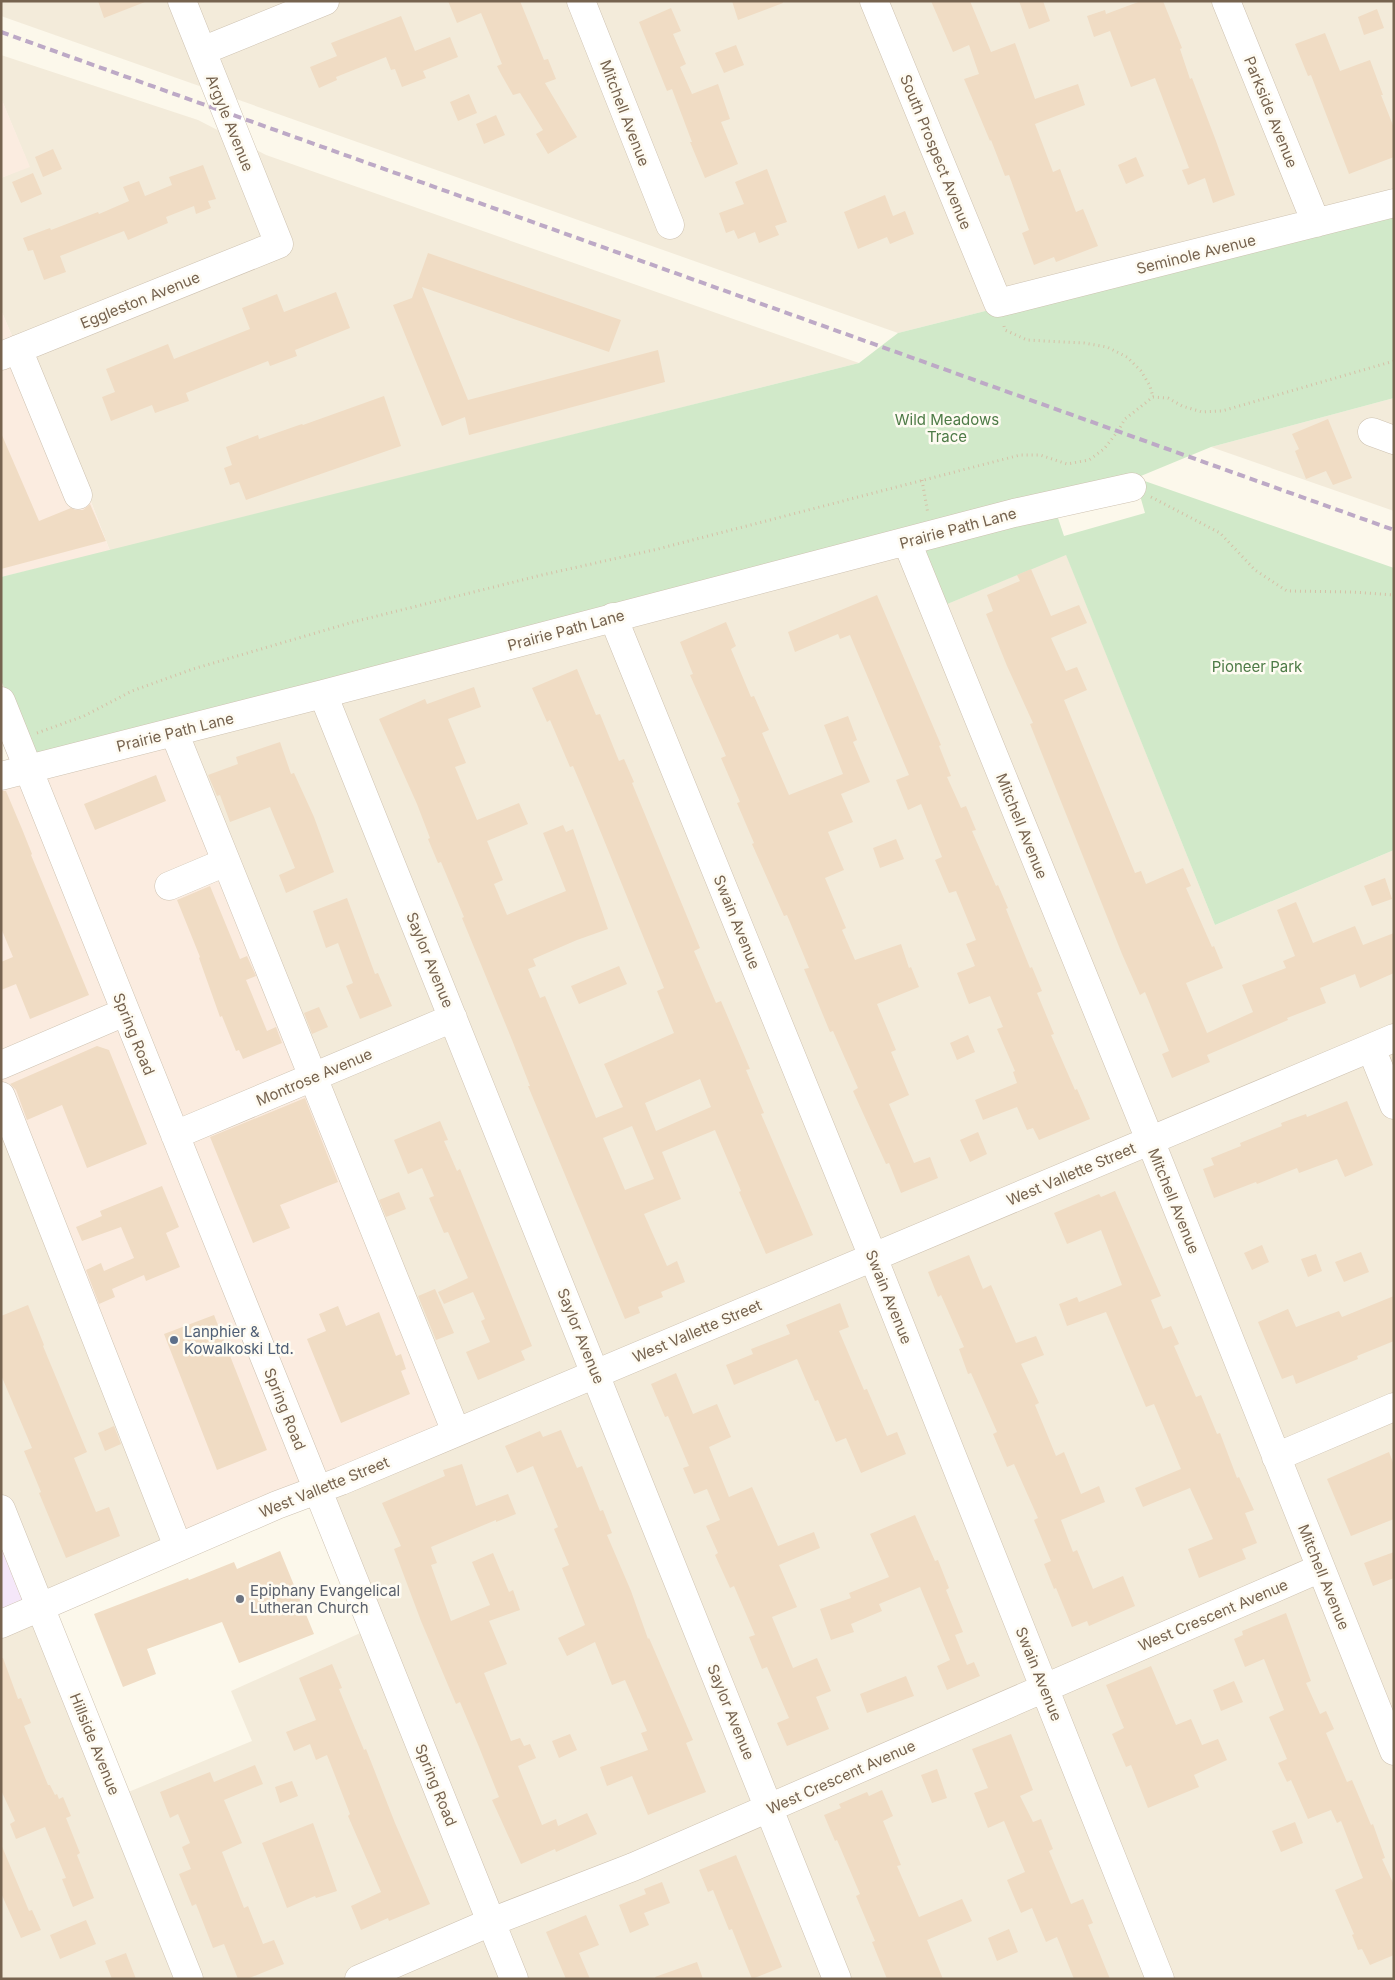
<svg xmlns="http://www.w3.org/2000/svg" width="1395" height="1980" font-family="Inter,sans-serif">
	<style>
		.residential { fill: #f3ebda }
		.commercial { fill: #fbece0 }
		.education { fill: #f5e7f9 }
		.green { fill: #d1e9c9 }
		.building { fill: #f0dcc4; fill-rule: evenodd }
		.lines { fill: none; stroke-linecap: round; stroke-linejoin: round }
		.minor-casing { stroke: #cec2b1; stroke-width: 29 }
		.path { stroke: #d5c0a7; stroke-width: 3; stroke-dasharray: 1 4; stroke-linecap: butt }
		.minor { stroke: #fff; stroke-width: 28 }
		.rail { stroke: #bda9c6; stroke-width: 4; stroke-dasharray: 8 5; stroke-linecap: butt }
		.service-dot { fill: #5c6f8a; stroke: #fefbf2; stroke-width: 2 }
		.worship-dot { fill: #6b7280; stroke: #fefbf2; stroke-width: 2 }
		.labels { text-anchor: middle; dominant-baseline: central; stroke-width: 5; stroke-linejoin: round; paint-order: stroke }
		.street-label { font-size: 15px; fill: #76634f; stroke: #fefbf2 }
		.park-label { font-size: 15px; fill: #4e7b47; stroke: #fefbf2 }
		.service-label { font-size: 15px; fill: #4e5e75; stroke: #fefbf2; text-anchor: start }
		.worship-label { font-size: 15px; fill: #5b616d; stroke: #fefbf2; text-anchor: start }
	</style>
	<rect width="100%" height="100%" fill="#fcf8eb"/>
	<!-- residential -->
	<path class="residential" d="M1,1h1393v207l-496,125 -897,-317z
		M1,55l197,65 68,35 593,208 -749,188 -82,-213 -13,5 -14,-33v-132l28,-12 -28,-68z
		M1394,398v113l-183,-64z
		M904,549l238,588 -687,288 -281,-684z
		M1066,554l149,371 179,-75v183l-239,102 -210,-530z
		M1394,1045v684l-234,-586z
		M1,1102l170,440 -141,61 79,197 143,-59 -21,-50 136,-61 140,349h-506z
		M1147,1151l247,618v210h-872l-196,-487z"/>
	<!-- commercial -->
	<path class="commercial" d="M1,98l29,69 -29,11z
		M1,310l14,33 -14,6z
		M32,350l78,201 -109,26v-215z
		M174,741l281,684 -284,117 -170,-440v-316z"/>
	<!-- education -->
	<path class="education" d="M1,1530l29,72 -29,13z"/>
	<!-- green -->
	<path class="green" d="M1394,208v190l-183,49 -75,31 258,90v282l-179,75 -149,-370 -121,50 -20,-53 8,-7 119,-30 6,3 6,18 81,-23 -10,-35 -1096,300 -38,-98v-103l858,-214 39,-30z"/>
	<!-- building -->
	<path class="building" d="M98,1h47v1l-41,16z
		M448,1h72l24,59 4,-1 8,20 -11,4 32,54 -29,17 -12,-20 7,-4 -23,-37 -7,2 -12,-21 -4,-8 5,-2 -21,-51 -24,10z
		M732,1h50l1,2 -45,17z
		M931,1h39l21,51 24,-9 20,56 43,-15 7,21 -50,19 18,48 7,-3 16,43 7,-3 15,37 -42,16 -2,-5 -20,8 -12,-32 7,-3 -20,-55 -4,1 -14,-36 -1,1 -26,-62 15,-5 -10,-29 -16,7z
		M1019,1h24l7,20 -21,8z
		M1141,1h22l19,47 -2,1 10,30 2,-1 24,63 19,54 -22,8 -8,-25 -17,7 -6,-15 7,-2 -34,-90 -24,9 -21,-56 -16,6 -7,-21 18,-6 1,4z
		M671,8l10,23 -8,3 13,30 -6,3 12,27 26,-10 12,35 -9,3 17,42 -33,14 -15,-36h2l-20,-53 -5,2 -28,-69z
		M1377,9l7,19 -20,7 -6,-18z
		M401,16l14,35 35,-14 8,20 -35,14 3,7 -24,9 -7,-18 -4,1 -5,-13 -50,20 1,3 -18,8 -9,-21 27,-11 -6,-13z
		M1325,33l15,38 30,-11 13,35h-2l13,33v29l-45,17 -38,-99 -3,1 -13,-32z
		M736,45l8,20 -20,8 -9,-20z
		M469,94l8,19 -19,8 -8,-19z
		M496,115l9,20 -21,9 -8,-20z
		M53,149l9,20 -19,8 -8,-20z
		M1136,157l8,19 -18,8 -8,-19z
		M203,165l13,34 -8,2 3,7 -15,6 -2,-8 -28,11 2,6 -40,17 -4,-9 -64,25 6,16 -22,8 -11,-30 -5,1 -5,-13 27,-10 1,2 47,-18 1,2 30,-13 -6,-14 16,-6 6,15 27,-11 -3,-8z
		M767,169l20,53 -12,4 4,9 -20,8 -4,-11 -17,7 -4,-9 -8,3 -7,-20 25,-9 -9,-22z
		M33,173l9,21 -21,9 -9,-21z
		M885,195l8,21 12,-5 9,23 -24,10 -3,-7 -29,12 -14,-37z
		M428,253l193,67 -12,32 -187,-65 46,113 190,-50 7,32 -196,53 -4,-18 -23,9 -49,-121 19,-7z
		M336,292l14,36 -55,22 2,6 -27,10 -2,-5 -82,32 3,8 -34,12 -3,-8 -41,16 -9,-24 13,-5 -9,-23 62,-25 6,15 76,-30 -8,-21 35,-14 7,18z
		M384,396l17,50 -155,54 -7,-18 -9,3 -6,-17 8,-3 -6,-18 32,-12 1,4 43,-15 1,1z
		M1328,419l24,59 -19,7 -7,-14 -20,8 -11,-28 4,-2 -7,-15z
		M1,433l38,88 32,-13 5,2h7l7,-6 16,37 -105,28z
		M1031,569l20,47 28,-11 8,18 -36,15 15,33 11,-4 10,23 -23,10 71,173 6,-2 5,13 37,-16 8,18 -5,2 26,59 2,-1 9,22 -37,15 21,50 46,-21 -11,-27 44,-17 -3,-7 12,-5 -18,-46 19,-8 17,41 42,-17 8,19 31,-12v40l-34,15 -5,-14 -35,14 6,15 -39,15 1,2 -81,35 3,7 -38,16 -10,-24 7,-3 -24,-59 -5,3 -18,-41 -92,-230 3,-1 -26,-57 -21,-52 7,-3 -6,-16 33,-14 -3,-6z
		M877,595l64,150 -2,1 12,30 -4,1 14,31 5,-2 10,24 -4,1 24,55 2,-1 10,23 -2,1 24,59 2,-1 10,24 -5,2 17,41 -3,1 24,55 2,-1 13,30 -51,21 -6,-12 -6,2 -10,-23 -34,13 -8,-20 42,-17 -4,-11 2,-1 -18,-42 6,-2 -13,-31 -21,8 -12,-31 18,-7 -9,-22 10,-4 -20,-49 -7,2 -14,-33 7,-3 -21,-53 -13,6 -12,-30 13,-5 -59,-140 -10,4 -2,-5 -43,18 -7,-20z
		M726,622l10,24 -5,3 20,48 3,-1 15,34 -7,3 27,62 54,-21 -19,-49 24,-9 9,24 -4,2 17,40 -29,12 12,28 -25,10 16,38 -19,8 21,50 -4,2 13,30 46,-16 8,24 2,-1 8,20 -42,17 19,46 -5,2 18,43 -20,9 25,59 16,-6 8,21 -37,15 -12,-30 -3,1 -33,-73 5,-3 -25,-57 -3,1 -26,-63 5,-1 -22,-53 -3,1 -32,-72 2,-1 -17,-40 3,-1 -19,-44 5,-2 -36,-81 3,-1 -13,-32z
		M577,669l19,46 4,-1 19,47 5,-2 10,23 -2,1 68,165 -6,3 22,52 5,-2 29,68 -4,1 18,43 -3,1 52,121 -47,19 -27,-62 2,-1 -26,-61 -53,22 19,47 -37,15 23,52 10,-5 8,21 -24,10 2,5 -25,10 2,6 -15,6 -97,-233h2l-18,-46 -50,-122 2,-1 -23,-55 -3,1 -10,-24 2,-1 -13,-34 -38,-85 46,-20 2,5 47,-17 7,20 -33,12 18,44 -11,4 22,53 42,-17 9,21 -41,17 16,39 -9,4 13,31 59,-24 -23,-58 20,-8 3,7 7,-3 35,100 -31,11 -44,19 3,7 -8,3 12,29 5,-2 51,122 27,-11 -19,-43 70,-31 -17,-42 7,-3 -69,-170 -22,-52 -3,1 -20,-47 -3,2 -15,-34zM700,1079l11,28 -55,24 -11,-28zM632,1126l22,53 -29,11 -22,-52z
		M280,742l11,32 3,-1 20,44 20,55 -48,21 -7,-18 16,-7 -25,-61 -40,15 -10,-27 -3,1 -9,-21 30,-11 -2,-7z
		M156,775l10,26 -71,29 -11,-26z
		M1,791h5l16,38 10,25 -1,1 58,140 -59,24 -14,-35 -15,6v-28l12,-5 -12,-29z
		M896,839l8,20 -24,9 -7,-20z
		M1385,878l7,21 -20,7 -8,-20z
		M210,886l30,73 7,-3 9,20 -10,4 21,51 9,-4 6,16 -39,16 -4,-9 -3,1 -14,-35 -2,1 -21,-59 1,-1 -23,-57z
		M347,898l28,76 3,-1 14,33 -32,13 -14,-33 7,-3 -15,-40 -12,5 -13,-37z
		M619,966l8,18 -48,20 -8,-18z
		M319,1007l9,20 -16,7 -8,-21z
		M968,1035l7,17 -18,8 -7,-17z
		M97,1046l12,4 38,94 -60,24 -25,-63 -35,15 -11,-30 -6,-6z
		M305,1098l33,84 -58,23 10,23 -37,15 -43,-106z
		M1347,1101l26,64 -28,12 -8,-18 -38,14 -2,-5 -40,16 -1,-2 -42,16 -11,-29 11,-4 -3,-7 30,-12 -1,-3 42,-17 -1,-3 25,-9 1,3z
		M440,1121l8,19 -4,1 13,30 3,-2 72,177 -11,5 4,9 -47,20 -12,-28 24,-10 -9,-21 4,-2 -12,-27 -29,12 -6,-12 30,-14 -20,-46 -4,1 -15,-35 5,-2 -12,-28 -14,6 -14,-34z
		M978,1132l9,22 -17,8 -10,-22z
		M162,1186l17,41 -13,6 14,34 -34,14 -2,-6 -32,14 3,8 -16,7 -13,-34 15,-7 3,8 30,-13 -13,-31 -39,14 -6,-14 26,-11 -2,-5z
		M1115,1191l46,105 -10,4 12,29 8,-3 8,18 -5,2 22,51 5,-2 16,39 3,-1 17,45 2,-1 15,33 -9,3 12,30 -15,6 4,10 -47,19 -11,-29 25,-10 -23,-51 -47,19 -8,-19 46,-19 -27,-65 -8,3 -40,-95 -39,14 -8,-22 18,-7 2,5 43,-17 -21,-55 -34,14 -13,-31 45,-19 2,3z
		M399,1192l7,17 -20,8 -7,-17z
		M1262,1245l7,17 -17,8 -8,-17z
		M1361,1252l8,20 -25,10 -9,-20z
		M1316,1254l6,17 -14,6 -7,-18z
		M969,1255l14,34 8,-4 25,58 20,-7 8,19 -23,9 18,39 -4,2 21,51 8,-4 17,42 18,-8 6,16 -44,18 12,32 4,-2 16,39 30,-13 12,30 -46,20 -2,-5 -15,6 -16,-39 -2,1 -10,-25 7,-3 -17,-41 4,-2 -24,-54 -7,3 -14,-33 4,-2 -26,-59 -3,1 -9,-25 5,-2 -23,-52 -3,2 -10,-25z
		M435,1289l19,44 -18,7 -18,-44z
		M1394,1296v45l-37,15 1,3 -62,25 -3,-9 -11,4 -24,-57 30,-13 8,18 43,-16 3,6z
		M840,1303l9,24 -10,4 25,59 3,-1 20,47 10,-4 9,22 -45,19 -15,-35 -10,4 -18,-42 -3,1 -18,-42 -63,26 -8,-20 27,-11 -2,-5 39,-15 -4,-9z
		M28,1305l16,40 -1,1 44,106 -13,6 22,54 13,-5 11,29 -54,22 -27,-65 2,-1 -17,-41 8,-3 -31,-73v-59z
		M338,1306l8,20 33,-14 17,44 5,-2 5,15 -5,2 9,23 -69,29 -34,-84 19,-8 -7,-17z
		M214,1315l53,135 -50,20 -53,-136z
		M676,1373l17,41 24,-10 14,33 -22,10 20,50 23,-10 26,59 36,-14 6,16 -41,17 18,42 -25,10 21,51 24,-10 14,33 -15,6 13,32 -42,17 -10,-23 12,-5 -22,-51 -5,2 -13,-32 6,-2 -21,-49 -4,2 -15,-33 3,-2 -12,-27 14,-6 -13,-31 -13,5 -11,-26 6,-2 -21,-50 -3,1 -14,-33z
		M114,1426l7,18 -16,7 -7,-18z
		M561,1430l16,38 5,-2 18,45 3,-1 9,23 -5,2 24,56 17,48 1,-1 44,102 -7,3 20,49 -58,23 -16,-39 -25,10 -7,-19 48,-17 -7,-17 6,-2 -22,-51 -13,5 -17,-43 -28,14 -9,-18 27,-13 -23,-57 7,-3 -15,-36 4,-2 -25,-61 -16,7 -12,-27 35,-15 3,6z
		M1389,1452l5,13v54l-43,17 -24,-57z
		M462,1464l14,42 32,-12 8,20 -20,8v-2l-65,27 6,16 -6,2 20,56 39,-16 -18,-43 21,-9 16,39 4,-2 7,20 -31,11 18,43 -23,9 27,68 9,-3 4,8 6,-2 6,14 -18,8 24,59 14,-6 2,7 29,-13 10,21 -41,18 -1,-3 -34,15 -29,-64 7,-3 -20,-50 -19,-45 -4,2 -35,-83 -27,-72 7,-3 -19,-43 63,-27 -2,-6z
		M915,1515l20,46 3,-1 11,28 -3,2 17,42 -8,3 12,30 7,-3 6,14 -33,14 -10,-24 13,-6 -30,-73 -41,17 3,7 -31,13 3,8 -23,8 -11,-31 31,-11 -2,-5 40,-16 -19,-43z
		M280,1551l34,83 -75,29 -17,-41 -75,27 9,25 -33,13 -29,-73 94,-36 1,2 45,-18 3,7z
		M1394,1552v26l-21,8 -9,-23z
		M1286,1613l25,68 -5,2 14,31 6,-3 8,18 -8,4 21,49 5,-2 19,45 2,-1 12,34 -3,1 12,26v70l-24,10 -8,-16 -4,1 -6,-15 2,-1 -19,-44 28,-12 -22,-57 -4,2 -6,-13 -23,9 -17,-39 -4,2 -9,-19 9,-4 -18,-42 15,-7 -20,-51 -19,8 -11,-28 9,-4 -1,-4z
		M1,1658h2l15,41 3,-1 10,25 -7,3 24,59h2l5,10 2,-1 2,5 4,-2 8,19 -5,2 14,35 -3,2 17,43 -21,9 -11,-28 4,-1 -21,-51 -29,12 -6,-15 5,-3 -14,-31z
		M332,1664l10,24 -3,1 25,61 2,-1 29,74 35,81 -41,17 -1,-3 -27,12 -10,-24 30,-14 -33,-76 2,-2 -23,-59 -11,5 -6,-16 -16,7 -8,-19 30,-12 -17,-42z
		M1151,1666l25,59 15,-6 11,26 16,-6 9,21 -33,15 5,12 -51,21 -17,-43 -5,2 -14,-33 12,-6 -18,-43z
		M906,1676l8,20 -47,17 -7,-19z
		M1234,1681l9,21 -22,9 -8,-21z
		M570,1734l7,16 -18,8 -7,-17z
		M1011,1734l22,56 -13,6 13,26 8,-3 12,30 -4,2 22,53 12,-5 10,24 -5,2 22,54h-36l-17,-42 -11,5 -14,-34 -11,5 -14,-33 18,-8 -21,-51 -16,7 -14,-35 14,-5 -16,-39z
		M255,1765l8,19 -39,16 18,43 -20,9 22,56 4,-2 15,38 11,-4 10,24 -37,15h-9l-14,-35 -11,4 -17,-44 -4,2 -13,-32 12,-5 -9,-22 8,-4 -12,-29 -8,4 -10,-26 50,-20 4,10z
		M937,1769l10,29 -15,5 -11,-28z
		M292,1781l6,15 -18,7 -5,-16z
		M882,1790l11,26 -10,5 18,44 -4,1 22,51 43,-18 10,22 -45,19 16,39h-56l-15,-37 3,-1 -19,-45 4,-2 -23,-54 -2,1 -11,-26 17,-7 -2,-4 28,-12 2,4z
		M1295,1822l8,21 -22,9 -9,-21z
		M313,1823l24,68 -21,7 -1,-2 -28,12 -25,-65z
		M1,1844l28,67 3,-1 9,20 -20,8 -20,-45z
		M736,1855l46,112 -30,12 -20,-50 -3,1 -16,-40 -5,2 -9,-22z
		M662,1882l8,21 -26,10 5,12 -19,8 -11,-28 27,-11 -2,-5z
		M586,1915l13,30 -20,8 11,26h-24l-20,-47z
		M86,1920l10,24 -36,15 -10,-24z
		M1009,1929l9,23 -21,9 -9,-23z
		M126,1953l10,26h-24l-7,-18z
		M697,1962l6,17h-47l-1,-2z"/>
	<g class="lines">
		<defs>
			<path id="minor" d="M581,1l89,224
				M874,1l124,302 396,-100
				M1226,1l90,222
				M202,51l123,-50
				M18,349l60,146
				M1,356l278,-112 -97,-243
				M1372,432l22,8
				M907,542l249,613 238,596
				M613,617l260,640 287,722
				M323,694l514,1285
				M1,701l513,1278
				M174,732l282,700
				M1,776l322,-82 691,-181 118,-26
				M169,886l57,-24
				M1371,1048l23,57
				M1,1065l124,-53
				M1,1096l177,451
				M175,1135l278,-117
				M1276,1457l118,-50
				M1,1509l188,470
				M1,1624l276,-119 64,-24 1053,-443
				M359,1979l132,-57 142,-55 688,-299"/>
		</defs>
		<!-- minor casing -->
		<use href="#minor" class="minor-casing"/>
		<!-- path -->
		<path class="path" d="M1004,326l1,4 22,10 57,3 23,4 20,10 14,14 9,15 3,11
			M922,480l6,34
			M1151,497l69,36 35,37 32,21 66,1 41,3
			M37,733l47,-17 48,-25 61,-22 160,-47 189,-47 116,-26 362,-94h20l27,9 22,-4 15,-11 14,-18 7,-12 28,-22 15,1 14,8 20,6 20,-1 172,-50"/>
		<!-- minor -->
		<use href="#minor" class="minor"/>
		<!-- rail -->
		<path class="rail" d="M1,32l1393,498"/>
	</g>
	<!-- markers -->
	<circle class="service-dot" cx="174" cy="1340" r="5"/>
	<circle class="worship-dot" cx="240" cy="1599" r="5"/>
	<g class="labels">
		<!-- street labels -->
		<g class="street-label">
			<text transform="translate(1271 112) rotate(68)">Parkside Avenue</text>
			<text transform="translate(625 113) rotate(69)">Mitchell Avenue</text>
			<text transform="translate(230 123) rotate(68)">Argyle Avenue</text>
			<text transform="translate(936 152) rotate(68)">South Prospect Avenue</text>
			<text transform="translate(1196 254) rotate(-14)">Seminole Avenue</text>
			<text transform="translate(140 300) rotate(-22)">Eggleston Avenue</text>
			<text transform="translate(958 528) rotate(-15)">Prairie Path Lane</text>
			<text transform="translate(566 630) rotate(-15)">Prairie Path Lane</text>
			<text transform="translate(175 732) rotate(-14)">Prairie Path Lane</text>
			<text transform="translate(1022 826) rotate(68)">Mitchell Avenue</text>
			<text transform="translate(737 922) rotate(68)">Swain Avenue</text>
			<text transform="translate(430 960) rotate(68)">Saylor Avenue</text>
			<text transform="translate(134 1034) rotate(68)">Spring Road</text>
			<text transform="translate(314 1077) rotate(-23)">Montrose Avenue</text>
			<text transform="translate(1071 1174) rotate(-23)">West Vallette Street</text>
			<text transform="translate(1174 1201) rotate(68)">Mitchell Avenue</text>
			<text transform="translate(889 1297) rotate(68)">Swain Avenue</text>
			<text transform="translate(697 1331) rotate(-23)">West Vallette Street</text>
			<text transform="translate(581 1336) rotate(68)">Saylor Avenue</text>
			<text transform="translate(285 1409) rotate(68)">Spring Road</text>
			<text transform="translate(324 1487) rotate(-22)">West Vallette Street</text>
			<text transform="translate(1324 1577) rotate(68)">Mitchell Avenue</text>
			<text transform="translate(1213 1615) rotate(-23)">West Crescent Avenue</text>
			<text transform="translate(1039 1674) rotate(68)">Swain Avenue</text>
			<text transform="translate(731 1712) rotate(68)">Saylor Avenue</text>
			<text transform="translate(95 1744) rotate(68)">Hillside Avenue</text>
			<text transform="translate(841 1777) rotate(-24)">West Crescent Avenue</text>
			<text transform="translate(436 1785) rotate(68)">Spring Road</text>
		</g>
		<!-- park labels -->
		<g class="park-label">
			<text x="947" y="419">Wild Meadows<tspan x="947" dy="17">Trace</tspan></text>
			<text x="1257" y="666">Pioneer Park</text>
		</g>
		<!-- service labels -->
		<g class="service-label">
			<text x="184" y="1331">Lanphier &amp;<tspan x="184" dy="17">Kowalkoski Ltd.</tspan></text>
		</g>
		<!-- worship labels -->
		<g class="worship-label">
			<text x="250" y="1590">Epiphany Evangelical<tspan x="250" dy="17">Lutheran Church</tspan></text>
		</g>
	</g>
	<!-- border -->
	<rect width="1395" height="1980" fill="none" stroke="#76634f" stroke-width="5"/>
</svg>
